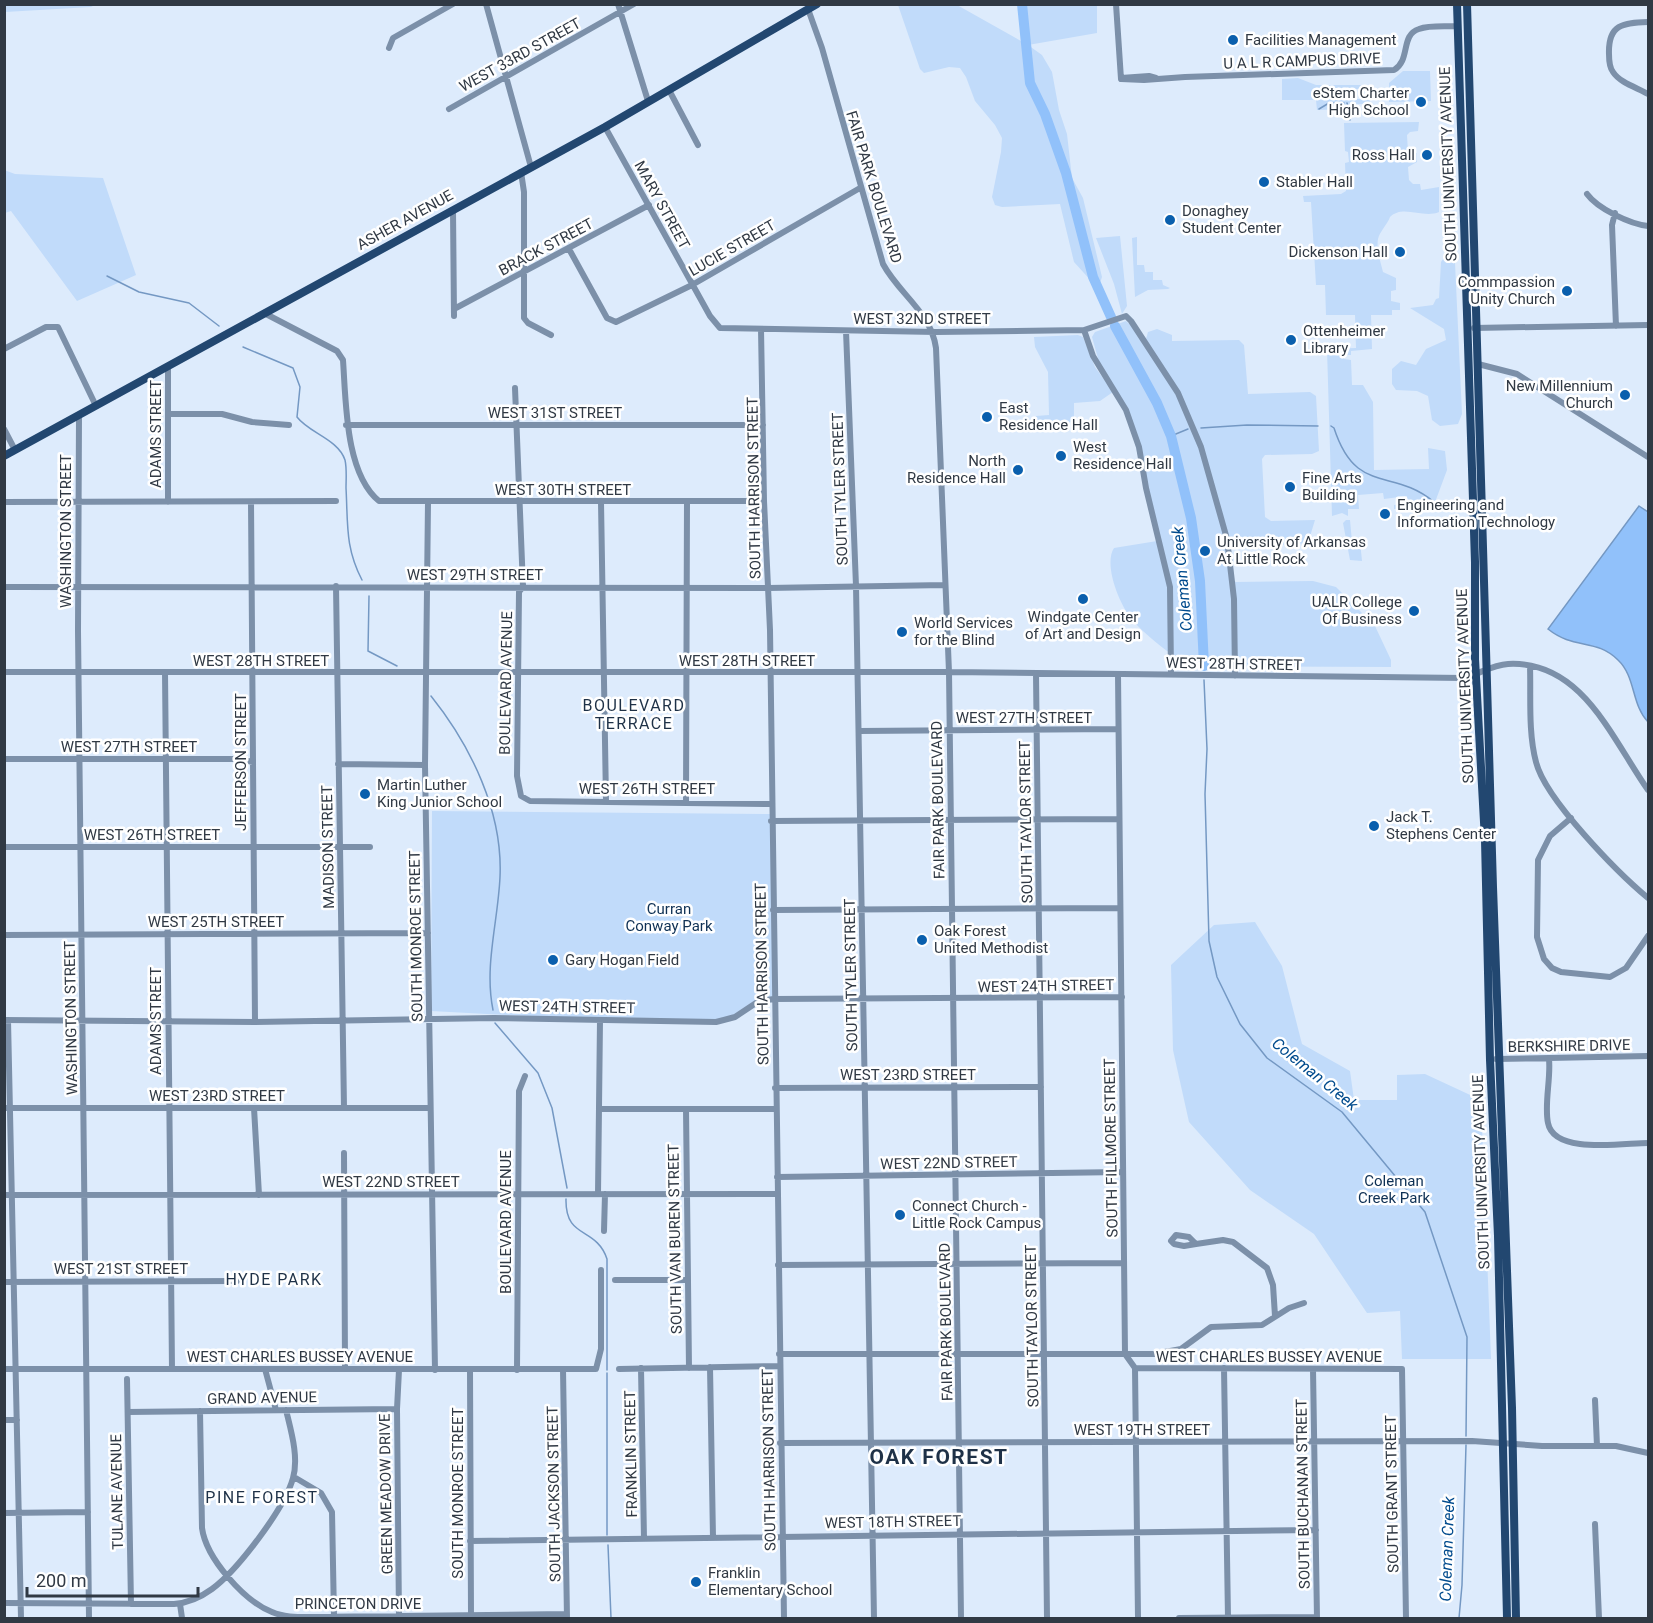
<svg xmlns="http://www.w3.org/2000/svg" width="1653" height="1623" font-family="Roboto,sans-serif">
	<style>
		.green { fill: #c1dbfa }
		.water { fill: #91c1fa; stroke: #7498c3; stroke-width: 1.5 }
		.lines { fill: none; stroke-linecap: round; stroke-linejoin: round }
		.stream { stroke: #7498c3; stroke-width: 1.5 }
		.river { stroke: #91c1fa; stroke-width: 10 }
		.minor { stroke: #7c90a9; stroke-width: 6 }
		.major { stroke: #224770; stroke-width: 8 }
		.poi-dot { fill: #0a5fad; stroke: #fff; stroke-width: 2 }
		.labels { text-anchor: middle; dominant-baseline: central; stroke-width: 5; stroke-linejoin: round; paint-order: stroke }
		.poi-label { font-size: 15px; fill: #303944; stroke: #fff; text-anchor: start }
		.street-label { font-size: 15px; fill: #303944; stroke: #fff }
		.park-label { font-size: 15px; fill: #0e3054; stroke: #fff }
		.water-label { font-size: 16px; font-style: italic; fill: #014b8d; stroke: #fff }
		.neighbourhood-label { font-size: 16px; letter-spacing: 1.5px; fill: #1e3147; stroke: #fff }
		.district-label { font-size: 21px; font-weight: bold; letter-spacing: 1.5px; fill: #1e3147; stroke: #fff }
	</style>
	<rect width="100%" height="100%" fill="#ddebfc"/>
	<!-- green -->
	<path class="green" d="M5,4h90v1l-4,2 -86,5z
		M898,5h59l64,36 -2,-36h78v28l-69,12 14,10 10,17 7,38 8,24 5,44 11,20 19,79 -2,6h-7l-19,-21 -14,-58 -58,3 -7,-2 -3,-8 9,-45 1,-14 -7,-13 -20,-24 -9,-24 -6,-9 -11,-1 -25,6 -4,-4z
		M1403,71h27l1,30 -42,1v-19z
		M1298,78l18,7h52v4h-16v10h18v5h-14l-3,6 3,6h-9v-7l-30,1 -1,-10h-34v-21z
		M1419,122l-1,9 -8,1 -3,3 1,17 9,1v9l-9,5 1,13 4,4h7l1,6 18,-3v25c-16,7 -36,-8 -49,5 -3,8 -10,14 -12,22 -2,11 3,24 5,33l13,6v12l-5,1v10l9,2v7h-8v5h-21l1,34 -21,2v4h-7v4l7,1 1,25h11l10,17 1,68 55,-1 -1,-21 17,3 2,19 -13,35 -40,4v-4l13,-1v-8l-23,3 -1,-6 -25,2 1,14h-11v7l-6,-3 -10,3 -5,-167 29,-1 -1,-33h-29l-1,-30h-9l-5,-83h-7l-1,-6 38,-2 5,-3 -1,-28 4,-1 -1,-10 -3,-1 -1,-28z
		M4,170l11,4 88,4 33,97 -59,26 -66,-90 -6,2z
		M1120,236l7,70 -5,8 -8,-30 -18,-46z
		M1137,237v28h7l1,7h8v8h9l1,5 7,3 -2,1 -20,1 -13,7 -3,-59z
		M1445,256l6,1 4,6 7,151 -4,10 -18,2 -8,-6 -4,-24 -11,-5 -21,-1 -4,-6v-15l9,-8 15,4 10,-16 20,-9 -2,-11 -34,-21 23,-3 3,-6 3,-1 2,-36z
		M1126,321l20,18 2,-7 9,-3 15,6v6l67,-1 5,5 4,49 62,-2 6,4 3,55 -7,3 -47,1 -3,4 3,58 6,4 44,-1 -7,23 -80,5 -2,5 4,26 6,3 77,-1 23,6 39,39 16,34v7l-194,-1c-20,-4 -50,-30 -64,-45 -13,-15 -30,-56 -19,-73l43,-7 -30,-134 -28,-45 -7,-25 3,-5z
		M1078,335l5,2 12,30 18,25 -13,9 -26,2v19l-37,2 -1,-8 13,-1 -1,-43 -13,-25 -1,-10z
		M1346,520h4l2,22 8,-1 2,20 -12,-1 -7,-37z
		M432,811l339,3 3,185 -15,2 -35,21 -124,-2 -169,-9z
		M1255,922l27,44 20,78 48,27 4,29h43v-25l28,-1 56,26 10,259h-89l-2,-48 -33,2 -53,-79 -64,-44 -61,-68 -16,-72 -2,-85 43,-40z"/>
	<!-- water -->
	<path class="water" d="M1639,506l9,6v210c-17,-18 -12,-45 -30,-62 -22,-22 -44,-10 -70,-31z"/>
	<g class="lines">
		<!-- stream -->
		<path class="stream" d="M1347,103l3,11
			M1319,109l10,-6h15
			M1350,116v4
			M107,276l32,16 50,11 30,23
			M243,347l50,21 7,19 -3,30c12,16 41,22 48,43 2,9 1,20 1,28 2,36 -1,59 16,92
			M1331,426l3,2c22,68 58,39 100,74
			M1201,428l46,-3 71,1
			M1171,436l17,-7
			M369,596l-1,55 29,15
			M1204,680l3,69 -2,45 4,147 8,36 23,47 27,34 75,54 83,100 42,125 -1,99
			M431,696c40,50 72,116 69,181 -2,45 -16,89 -7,133
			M495,1023l43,50 14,35 15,80
			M566,1199c-1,41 30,27 41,60v111
			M607,1373v162
			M608,1545l3,73
			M1459,1618l3,-33 4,-140"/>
		<!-- river -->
		<path class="river" d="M1022,4l8,79 15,31 21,59 27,104 18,40
			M1115,326l42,77 14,33 20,82 9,63 4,85"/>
		<!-- minor -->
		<path class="minor" d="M486,4l45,163
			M618,4l30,97
			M1116,4l5,75
			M808,9l14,39 61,216c16,30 48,48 53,84l13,324 12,946
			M1648,22c-25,1 -40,2 -39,32 0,6 0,13 4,18 7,11 25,16 35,22
			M389,48l4,-10 60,-34
			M1121,78l28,-2 7,2
			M1121,79l23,1 41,-3 209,-7c17,-10 6,-35 25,-41 11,-4 26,-2 38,-3
			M669,90l29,55
			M449,109l185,-105
			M605,127l105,189 10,12 216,4 148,-2 42,-14 5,5 47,72 23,54 26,92 7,60 1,77
			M521,172l3,20v126l4,5 23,12
			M1587,194c11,15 43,30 61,32
			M453,210l1,106
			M1615,213l-3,12 4,101
			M569,249l38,69 9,4 76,-37 168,-97
			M454,309l195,-104
			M264,313l73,38 6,9c3,41 2,113 36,141h385
			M1474,328l174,-3
			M761,329l3,172 6,129 14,988
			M1084,330l9,26 33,54 13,37 7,41 24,99 1,86
			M846,331l10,255 18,1032
			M4,349l42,-22h12l38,79
			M1478,364l39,10 131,83
			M515,388l8,199 -4,5 -2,184 4,20 9,5 241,3
			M168,414h54l30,8 37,3
			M79,416l-1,215 11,987
			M346,425h417
			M4,429l11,21
			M4,502l332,-1
			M168,502v-136
			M251,502l4,520
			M428,502l-3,263 10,605
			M601,502l5,299
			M336,586l8,522
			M4,587l764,1 177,-3
			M1530,666c1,31 -2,66 6,96 9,37 82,111 112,136
			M4,672h945l515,6c15,-4 28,-13 44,-14 74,-4 104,75 140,126
			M165,672l7,697
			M1036,674l11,944
			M1118,674l7,680 10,14 3,250
			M859,731l259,-2
			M4,759h234l15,3
			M338,764l87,1
			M686,801l1,-299
			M1571,818l-21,18 -12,24 -1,77 7,22 8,9 9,4 49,5 16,-9 22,-32
			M771,821l348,-2
			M4,847h366
			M773,910l347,-2
			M4,935l424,-2
			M4,1020l251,2 239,-4 222,4 19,-5 24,-16 15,-2 348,-2
			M8,1020l13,598
			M1496,1059l152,-3
			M1549,1059c2,20 -5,45 -1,64 6,32 76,20 100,20
			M775,1088l266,-1
			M4,1108h426
			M254,1108l5,87
			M600,1109h176
			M686,1109l3,259
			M344,1153l1,215
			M777,1177l346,-5
			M598,1194l2,-174
			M4,1195l773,-1
			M604,1231l1,-37
			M1176,1235l13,2 7,7 -12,2 -10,-2 -3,-3z
			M1196,1244l27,-4 10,2 34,26 6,17 2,31
			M778,1265l346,-2
			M615,1280h73
			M4,1282l233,-1
			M779,1354h375l27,-5 30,-22 51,-2 27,-17 15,-5
			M710,1367l3,171
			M641,1368l3,171
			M1135,1368l267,1 4,249
			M1224,1368l4,250
			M4,1369h592l5,-20v-79
			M265,1369l11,41
			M563,1369l4,249
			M619,1369l160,-3
			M1313,1369l4,249
			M399,1370l-2,39 2,209
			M470,1370l1,245
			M517,1370l2,-279 6,-15
			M127,1379l4,225
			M1595,1400l2,46
			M200,1411l2,117c4,30 42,73 70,84 11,5 24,5 37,5l258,-3
			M128,1412l269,-3
			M4,1420h13
			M780,1443l692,-2 70,5h74l32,7
			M294,1477l27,16 11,19 2,104
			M4,1513l84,-1
			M1595,1524l4,94
			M470,1541l846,-11
			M4,1603l170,1c14,-1 27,-7 38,-15 25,-18 73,-81 81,-111 6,-21 -2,-47 -7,-68
			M180,1604l2,14
			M1179,1618l138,-1"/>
		<!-- major -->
		<path class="major" d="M1457,4l18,558v97l10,181 5,220 8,176 9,382
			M1467,4l26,883 19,521 4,210
			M4,456l601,-329 212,-123"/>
	</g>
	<!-- markers -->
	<g class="poi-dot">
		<circle cx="1233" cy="40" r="6"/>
		<circle cx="1421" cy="102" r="6"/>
		<circle cx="1427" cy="155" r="6"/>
		<circle cx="1264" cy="182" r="6"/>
		<circle cx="1170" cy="220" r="6"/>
		<circle cx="1400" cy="252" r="6"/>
		<circle cx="1567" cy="291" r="6"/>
		<circle cx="1291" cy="340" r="6"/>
		<circle cx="1625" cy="395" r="6"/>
		<circle cx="987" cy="417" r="6"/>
		<circle cx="1061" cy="456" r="6"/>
		<circle cx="1018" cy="470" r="6"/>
		<circle cx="1290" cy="487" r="6"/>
		<circle cx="1385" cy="514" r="6"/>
		<circle cx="1205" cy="551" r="6"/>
		<circle cx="1083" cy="599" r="6"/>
		<circle cx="1414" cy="611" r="6"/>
		<circle cx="902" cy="632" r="6"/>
		<circle cx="365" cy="794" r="6"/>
		<circle cx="1374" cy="826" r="6"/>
		<circle cx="922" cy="940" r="6"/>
		<circle cx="553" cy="960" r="6"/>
		<circle cx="900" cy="1215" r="6"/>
		<circle cx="696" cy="1582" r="6"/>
	</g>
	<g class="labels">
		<!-- poi labels -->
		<g class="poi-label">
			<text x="1245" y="40">Facilities Management</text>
			<text x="1409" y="93" text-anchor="end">eStem Charter<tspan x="1409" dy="17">High School</tspan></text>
			<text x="1415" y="155" text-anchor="end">Ross Hall</text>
			<text x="1276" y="182">Stabler Hall</text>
			<text x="1182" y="211">Donaghey<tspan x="1182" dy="17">Student Center</tspan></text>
			<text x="1388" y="252" text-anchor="end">Dickenson Hall</text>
			<text x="1555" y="282" text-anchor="end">Commpassion<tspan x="1555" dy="17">Unity Church</tspan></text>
			<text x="1303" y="331">Ottenheimer<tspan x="1303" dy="17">Library</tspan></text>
			<text x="1613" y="386" text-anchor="end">New Millennium<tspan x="1613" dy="17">Church</tspan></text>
			<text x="999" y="408">East<tspan x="999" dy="17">Residence Hall</tspan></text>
			<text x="1073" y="447">West<tspan x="1073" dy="17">Residence Hall</tspan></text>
			<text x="1006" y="461" text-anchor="end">North<tspan x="1006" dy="17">Residence Hall</tspan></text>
			<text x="1302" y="478">Fine Arts<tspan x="1302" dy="17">Building</tspan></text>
			<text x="1397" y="505">Engineering and<tspan x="1397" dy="17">Information Technology</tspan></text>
			<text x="1217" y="542">University of Arkansas<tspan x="1217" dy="17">At Little Rock</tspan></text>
			<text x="1402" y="602" text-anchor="end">UALR College<tspan x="1402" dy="17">Of Business</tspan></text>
			<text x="1083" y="617" text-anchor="middle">Windgate Center<tspan x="1083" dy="17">of Art and Design</tspan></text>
			<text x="914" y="623">World Services<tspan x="914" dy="17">for the Blind</tspan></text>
			<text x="377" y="785">Martin Luther<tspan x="377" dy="17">King Junior School</tspan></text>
			<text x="1386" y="817">Jack T.<tspan x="1386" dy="17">Stephens Center</tspan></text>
			<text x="934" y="931">Oak Forest<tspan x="934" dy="17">United Methodist</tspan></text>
			<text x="565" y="960">Gary Hogan Field</text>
			<text x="912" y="1206">Connect Church -<tspan x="912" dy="17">Little Rock Campus</tspan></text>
			<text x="708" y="1573">Franklin<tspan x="708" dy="17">Elementary School</tspan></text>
		</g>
		<!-- street labels -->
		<g class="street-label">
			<text transform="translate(520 55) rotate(-29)">WEST 33RD STREET</text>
			<text transform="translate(1302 61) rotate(-2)">U A L R CAMPUS DRIVE</text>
			<text transform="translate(1448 164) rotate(-92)">SOUTH UNIVERSITY AVENUE</text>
			<text transform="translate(874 187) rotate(73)">FAIR PARK BOULEVARD</text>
			<text transform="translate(662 205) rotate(61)">MARY STREET</text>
			<text transform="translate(405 220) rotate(-29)">ASHER AVENUE</text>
			<text transform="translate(546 247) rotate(-28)">BRACK STREET</text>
			<text transform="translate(732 248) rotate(-30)">LUCIE STREET</text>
			<text x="922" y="319">WEST 32ND STREET</text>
			<text x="555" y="413">WEST 31ST STREET</text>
			<text transform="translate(156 434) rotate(-90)">ADAMS STREET</text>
			<text transform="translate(754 488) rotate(-91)">SOUTH HARRISON STREET</text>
			<text transform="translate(840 489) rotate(-92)">SOUTH TYLER STREET</text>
			<text x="563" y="490">WEST 30TH STREET</text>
			<text transform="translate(66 531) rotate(-90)">WASHINGTON STREET</text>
			<text x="475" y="575">WEST 29TH STREET</text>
			<text x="261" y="661">WEST 28TH STREET</text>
			<text x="747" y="661">WEST 28TH STREET</text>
			<text transform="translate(1234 664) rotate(1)">WEST 28TH STREET</text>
			<text transform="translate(506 683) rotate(-89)">BOULEVARD AVENUE</text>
			<text transform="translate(1465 686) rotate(-92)">SOUTH UNIVERSITY AVENUE</text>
			<text x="1024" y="718">WEST 27TH STREET</text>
			<text x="129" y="747">WEST 27TH STREET</text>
			<text transform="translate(241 762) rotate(-90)">JEFFERSON STREET</text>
			<text x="647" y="789">WEST 26TH STREET</text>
			<text transform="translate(938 800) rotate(-91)">FAIR PARK BOULEVARD</text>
			<text transform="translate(1026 822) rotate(-91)">SOUTH TAYLOR STREET</text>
			<text x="152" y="835">WEST 26TH STREET</text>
			<text transform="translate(328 847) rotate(-91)">MADISON STREET</text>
			<text x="216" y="922">WEST 25TH STREET</text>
			<text transform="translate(416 936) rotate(-91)">SOUTH MONROE STREET</text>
			<text transform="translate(762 974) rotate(-91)">SOUTH HARRISON STREET</text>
			<text transform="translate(851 975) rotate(-91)">SOUTH TYLER STREET</text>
			<text transform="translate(1046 986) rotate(-1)">WEST 24TH STREET</text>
			<text transform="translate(567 1007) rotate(1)">WEST 24TH STREET</text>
			<text transform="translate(71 1018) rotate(-91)">WASHINGTON STREET</text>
			<text transform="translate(156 1021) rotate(-90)">ADAMS STREET</text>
			<text transform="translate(1569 1046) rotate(-1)">BERKSHIRE DRIVE</text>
			<text x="908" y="1075">WEST 23RD STREET</text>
			<text x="217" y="1096">WEST 23RD STREET</text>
			<text transform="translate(1111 1148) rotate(-91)">SOUTH FILLMORE STREET</text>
			<text transform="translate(949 1163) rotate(-1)">WEST 22ND STREET</text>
			<text transform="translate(1481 1172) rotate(-92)">SOUTH UNIVERSITY AVENUE</text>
			<text x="391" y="1182">WEST 22ND STREET</text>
			<text transform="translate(506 1222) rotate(-90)">BOULEVARD AVENUE</text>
			<text transform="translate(675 1239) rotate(-91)">SOUTH VAN BUREN STREET</text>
			<text x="121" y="1269">WEST 21ST STREET</text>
			<text transform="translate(946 1322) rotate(-91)">FAIR PARK BOULEVARD</text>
			<text transform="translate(1032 1326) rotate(-91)">SOUTH TAYLOR STREET</text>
			<text x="300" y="1357">WEST CHARLES BUSSEY AVENUE</text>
			<text x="1269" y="1357">WEST CHARLES BUSSEY AVENUE</text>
			<text transform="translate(262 1398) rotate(-1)">GRAND AVENUE</text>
			<text x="1142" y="1430">WEST 19TH STREET</text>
			<text transform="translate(631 1454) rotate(-91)">FRANKLIN STREET</text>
			<text transform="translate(769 1460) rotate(-91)">SOUTH HARRISON STREET</text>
			<text transform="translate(117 1492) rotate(-91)">TULANE AVENUE</text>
			<text transform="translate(458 1493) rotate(-90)">SOUTH MONROE STREET</text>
			<text transform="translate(386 1494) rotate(-91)">GREEN MEADOW DRIVE</text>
			<text transform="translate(554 1494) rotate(-91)">SOUTH JACKSON STREET</text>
			<text transform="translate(1303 1494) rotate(-91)">SOUTH BUCHANAN STREET</text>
			<text transform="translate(1392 1494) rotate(-91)">SOUTH GRANT STREET</text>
			<text transform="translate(893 1522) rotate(-1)">WEST 18TH STREET</text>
			<text x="358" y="1604">PRINCETON DRIVE</text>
		</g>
		<!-- park labels -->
		<g class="park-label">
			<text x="669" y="909">Curran<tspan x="669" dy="17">Conway Park</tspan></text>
			<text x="1394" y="1181">Coleman<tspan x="1394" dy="17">Creek Park</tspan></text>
		</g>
		<!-- water labels -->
		<g class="water-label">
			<text transform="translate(1182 579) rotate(-95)">Coleman Creek</text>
			<text transform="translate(1315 1074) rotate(39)">Coleman Creek</text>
			<text transform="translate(1447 1549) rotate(-88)">Coleman Creek</text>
		</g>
		<!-- neighbourhood labels -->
		<g class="neighbourhood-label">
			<text x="634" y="705">BOULEVARD<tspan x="634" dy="18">TERRACE</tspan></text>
			<text x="274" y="1279">HYDE PARK</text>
			<text x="262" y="1497">PINE FOREST</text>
		</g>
		<!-- district labels -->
		<g class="district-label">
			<text x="939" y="1457">OAK FOREST</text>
		</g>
	</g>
	<!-- border -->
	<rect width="1653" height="1623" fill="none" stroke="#303944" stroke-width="12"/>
	<!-- scale -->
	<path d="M27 1587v9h171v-9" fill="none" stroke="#303944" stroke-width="3"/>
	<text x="36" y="1587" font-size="18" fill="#303944" stroke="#ffffff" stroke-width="4.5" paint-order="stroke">200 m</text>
</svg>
